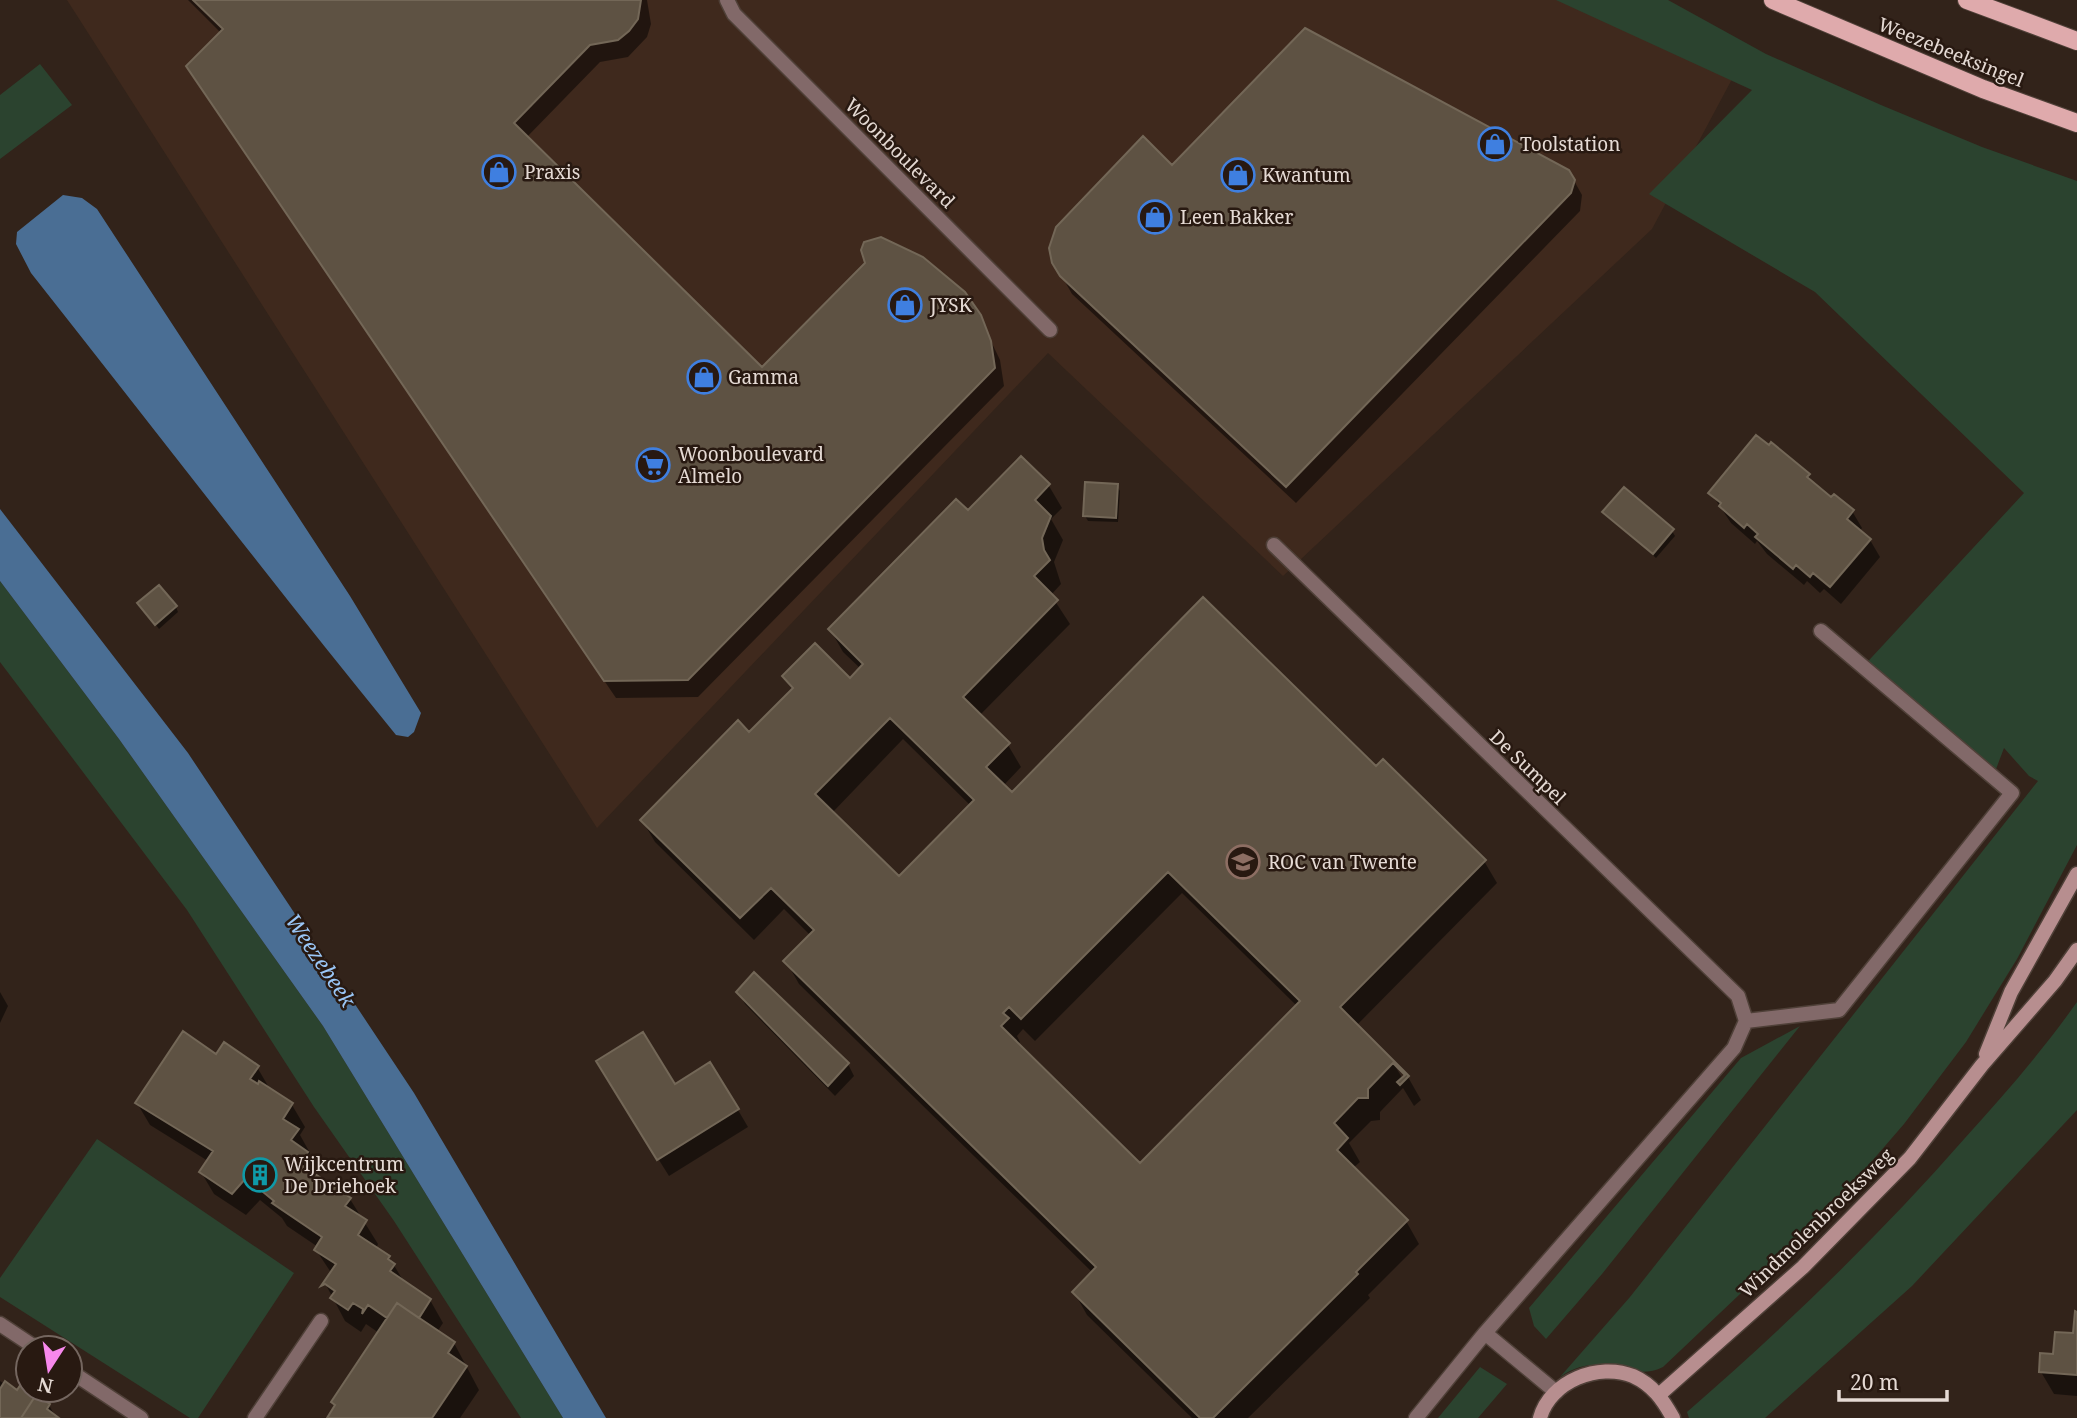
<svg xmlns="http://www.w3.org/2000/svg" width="2077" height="1418" font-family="'Noto Serif',serif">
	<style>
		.built { fill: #3f291d }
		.green { fill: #2b432f }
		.water { fill: #4a6e94 }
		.shadow { fill: #0007; fill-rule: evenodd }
		.building { fill: #5e5243; stroke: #736757; stroke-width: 2; fill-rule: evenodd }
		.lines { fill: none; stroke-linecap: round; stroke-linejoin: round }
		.street-casing { stroke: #4f4038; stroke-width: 17 }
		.secondary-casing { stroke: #4f4038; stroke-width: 17 }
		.primary-casing { stroke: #4f4038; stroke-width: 20 }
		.street { stroke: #826969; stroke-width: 14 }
		.secondary { stroke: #b78e8f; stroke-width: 14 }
		.primary { stroke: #dfaaac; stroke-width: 18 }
		.labels { text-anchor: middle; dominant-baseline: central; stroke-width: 5; stroke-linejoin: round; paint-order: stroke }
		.street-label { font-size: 19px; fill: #e5dad4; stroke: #281911 }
		.poi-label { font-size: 19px; fill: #e5dad4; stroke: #281911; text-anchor: start }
		.water-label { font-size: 21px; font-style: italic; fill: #9ac6f6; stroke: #281911 }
	</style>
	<rect width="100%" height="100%" fill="#32231a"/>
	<!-- built -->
	<path class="built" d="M67,0h1554l118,66 -87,163 -369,347 -235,-223 -451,475z"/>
	<!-- green -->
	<path class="green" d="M1556,0h112l98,54 115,51 101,42 95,34v664l-60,114 -51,83 -62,82 -70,81 -171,162c-34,17 -59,-20 -103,10l70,-80 408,-516 -9,-5 -25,-28 -14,37 -131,-114 165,-178 -209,-201 -166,-98 103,-104z
		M40,64l32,41 -72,54v-64z
		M0,581l119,158 204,287 240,392h-42l-127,-197 -80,-114 -127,-197 -187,-248z
		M2077,1002v108l-165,176 -147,132h-76l-2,-6c99,-86 192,-176 278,-274 40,-44 78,-88 112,-136z
		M1800,1026l-198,248 -56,65 -12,-13 -5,-18 212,-250z
		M97,1139l197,134 -96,145h-8l-190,-121v-19z
		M1480,1367l27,17 -29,34h-40z"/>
	<!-- water -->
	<path class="water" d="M63,195l19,3 15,11 253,387 71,117 -7,19 -6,5 -12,-2c-124,-152 -243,-308 -365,-462l-15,-29 1,-12z
		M0,509l188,244 226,340 192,325h-43l-240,-392 -204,-287 -119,-158z"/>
	<!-- shadow -->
	<path class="shadow" d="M188,0h459l4,24 -4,13 -19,20 -28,5 -74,76 236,232 217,-54 21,44 4,26 -306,311 -82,1 -418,-614 23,-51z
		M1172,167l400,10 10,18 -2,16 -284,292 -224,-209 -20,-35z
		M1021,458l28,28 13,22 -11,11 12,21 -9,22 7,22 -10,11 19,29 -91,92 29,29 13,22 -18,19 9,9 364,-26 108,92 13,22 -141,143 37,37 10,16 5,-2 13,23 -7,6 -11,-18 -23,24v8l-9,1 -22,22 11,19 -7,6 53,53 13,23 -51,51 2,3 -122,120h-56l-105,-103 -13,-23 19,-19 -294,-289 -13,-23 25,-25 -27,-27 -30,31 -99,-98 -13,-22 107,-85 44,-44 -9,-15 66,4 11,-11 -18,-17 -13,-23 138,-116zM903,739l68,67 -72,72 -67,-65zM1182,893l115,113 -157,159 -122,-120 2,-3 -3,-6 6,-7 12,12z
		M1808,475l6,10 17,15 21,11 10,17 -3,4 11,8 10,17 -39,47 -17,-15 -4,4 -13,-12 -3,4 -37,-31 -10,-13 -2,3 -24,-21 -20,-30z
		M1117,486l3,5 -2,31 -30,-1 -3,-5z
		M1605,512l67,19 3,5 -19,22z
		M176,607l2,5 -19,17 -16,-21z
		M755,975l93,89 6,12 -19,20 -90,-92 -7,-12z
		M0,992l8,14 -8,17z
		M217,1056l40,11 14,24 21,14 13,22 -5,8 10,18 -2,3 10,22 32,21 28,45 -2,5 13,8 15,25 26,18 13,23 -6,9 17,11 25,47 -19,28h-131l7,-11 -3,-5 46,-69 -13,-9 -5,8 -16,-11 -20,-38 7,-9 -16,-24 2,-3 -31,-21 -5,-8 -22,-18 -14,15 -32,-21 -13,-22 7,-11 -58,-36 -13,-22z
		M608,1079l67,8 63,23 10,17 -79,49z
		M2077,1313v83l-23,-2 -13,-22 33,-37z
		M0,1381l18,12 31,12 7,13h-56z"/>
	<!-- building -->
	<path class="building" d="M193,0h448l-3,19 -9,12 -11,9 -28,5 -76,78 248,244 103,-104 -4,-13 3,-8 17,-5 42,20 42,35 16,23 10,26 4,27 -307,312 -84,1 -418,-615 37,-37z
		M1305,28l264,142 6,10 -4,13 -285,294 -226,-211 -8,-13 -3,-15 7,-21 87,-91 29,29z
		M1756,435l13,10 2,-3 39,32 -3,3 24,20 3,-3 20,16 -7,9 24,20 -41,48 -17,-14 -3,4 -14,-12 -3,4 -38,-32 3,-3 -11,-10 -3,4 -25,-22 2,-3 -13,-10z
		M1021,456l29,28 -15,16 16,16 -9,22 2,12 6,10 -16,16 24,24 -95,97 47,46 -24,24 26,25 191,-195 173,169 7,-7 103,101 -146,147 69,69 -9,9 -3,-3 8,-7 -12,-12 -25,26v9h-10l-24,25 14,15 -11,12 71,70 -52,52 2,2 -145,144h-13l-128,-126 24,-25 -313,-306 31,-31 -43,-42 -31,30 -100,-98 98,-100 11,12 44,-44 -11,-12 33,-33 35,35 13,-14 -35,-35 128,-130 12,11zM890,718l84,82 -75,76 -84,-82zM1168,872l132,129 -160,162 -139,-137 8,-8 -6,-5 6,-6 12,12z
		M1085,482l33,2 -2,34 -33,-2z
		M1624,487l50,42 -21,25 -51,-42z
		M159,585l18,21 -22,19 -18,-22z
		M754,972l95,91 -21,23 -92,-94z
		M183,1031l33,23 8,-12 35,24 -9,13 8,5 1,-3 34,22 -10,16 16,10 -8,11 17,12 -8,12 51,34 -6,8 22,14 -9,15 32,21 -2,3 7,5 -5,7 41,28 -12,19 -22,-15 -10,15 -19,-13 -6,9 1,-5 -10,-6 -5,7 -18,-12 5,-7 -10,-7 -4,2 15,-22 -22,-14 8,-13 -50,-34 2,-2 -28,-23 -14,16 -33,-22 14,-21 -78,-48z
		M643,1032l32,52 35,-22 29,47 -82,51 -61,-99z
		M397,1303l58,39 -7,11 19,13 -35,52h-105l8,-13 -4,-3z
		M2075,1311l2,1v63l-38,-3 1,-19 13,1 2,-22 18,1z
		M5,1381l12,9 4,-6 15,11 -15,23h-21v-29z
		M36,1395l14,9 -3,5 12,9h-38z"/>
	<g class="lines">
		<defs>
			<path id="street" d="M727,0l7,14 316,316
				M1274,545l464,451 8,25 -12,27 -249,285 -69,85
				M1746,1021l93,-11 173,-217 -191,-162
				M0,1324l36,24
				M1485,1333l71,59
				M70,1371l71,47
				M255,1418l66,-97"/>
			<path id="secondary" d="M1986,1054l25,-62 66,-118
				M1660,1394l143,-127 107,-109 72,-93 73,-84 22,-31
				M1540,1418c10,-37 59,-56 93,-42 20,9 30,24 40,42"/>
			<path id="primary" d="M1773,0l210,89 94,34
				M1967,0l110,41"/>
		</defs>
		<!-- street casing -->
		<use href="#street" class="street-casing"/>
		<!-- secondary casing -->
		<use href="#secondary" class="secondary-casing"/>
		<!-- primary casing -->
		<use href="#primary" class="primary-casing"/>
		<!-- street -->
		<use href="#street" class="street"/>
		<!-- secondary -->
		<use href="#secondary" class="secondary"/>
		<!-- primary -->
		<use href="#primary" class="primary"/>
	</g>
	<!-- icons -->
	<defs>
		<symbol id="shop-ring" viewBox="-11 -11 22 22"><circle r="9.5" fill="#281911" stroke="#3f7fe0" stroke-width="1.5"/><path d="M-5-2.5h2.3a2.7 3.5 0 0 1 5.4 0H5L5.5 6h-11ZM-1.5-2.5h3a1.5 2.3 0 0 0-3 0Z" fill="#3f7fe0"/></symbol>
		<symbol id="supermarket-ring" viewBox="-11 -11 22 22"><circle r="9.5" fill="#281911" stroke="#3f7fe0" stroke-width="1.5"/><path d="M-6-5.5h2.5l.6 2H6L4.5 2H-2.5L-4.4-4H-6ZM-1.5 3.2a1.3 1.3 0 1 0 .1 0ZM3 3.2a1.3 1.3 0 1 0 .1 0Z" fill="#3f7fe0"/></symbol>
		<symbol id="university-ring" viewBox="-11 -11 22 22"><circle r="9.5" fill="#281911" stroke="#8d6e63" stroke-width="1.5"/><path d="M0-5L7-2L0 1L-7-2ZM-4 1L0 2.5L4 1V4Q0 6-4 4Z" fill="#8d6e63"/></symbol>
		<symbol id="building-ring" viewBox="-11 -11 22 22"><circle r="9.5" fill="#281911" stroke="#0f9aa8" stroke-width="1.5"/><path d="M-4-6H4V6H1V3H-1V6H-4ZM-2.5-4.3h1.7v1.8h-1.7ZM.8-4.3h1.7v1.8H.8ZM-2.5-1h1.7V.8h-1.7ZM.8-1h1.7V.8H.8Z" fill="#0f9aa8"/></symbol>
	</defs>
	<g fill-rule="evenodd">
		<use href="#shop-ring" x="1476" y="125" width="38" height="38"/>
		<use href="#shop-ring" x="480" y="153" width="38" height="38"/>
		<use href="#shop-ring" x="1219" y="156" width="38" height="38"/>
		<use href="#shop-ring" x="1136" y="198" width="38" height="38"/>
		<use href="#shop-ring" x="886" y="286" width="38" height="38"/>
		<use href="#shop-ring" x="685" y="358" width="38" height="38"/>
		<use href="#supermarket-ring" x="634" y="446" width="38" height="38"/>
		<use href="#university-ring" x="1224" y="843" width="38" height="38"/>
		<use href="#building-ring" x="241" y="1156" width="38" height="38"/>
	</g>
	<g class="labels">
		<!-- street labels -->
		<g class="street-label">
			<text transform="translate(1951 52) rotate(22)">Weezebeeksingel</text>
			<text transform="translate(900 153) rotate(45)">Woonboulevard</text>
			<text transform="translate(1528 767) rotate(44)">De Sumpel</text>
			<text transform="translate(1816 1223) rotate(-44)">Windmolenbroeksweg</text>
		</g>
		<!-- poi labels -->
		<g class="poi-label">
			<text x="1520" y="144">Toolstation</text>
			<text x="524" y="172">Praxis</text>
			<text x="1262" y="175">Kwantum</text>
			<text x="1180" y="217">Leen Bakker</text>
			<text x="930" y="305">JYSK</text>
			<text x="728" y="377">Gamma</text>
			<text x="678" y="454">Woonboulevard<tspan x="678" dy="22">Almelo</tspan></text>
			<text x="1268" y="862">ROC van Twente</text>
			<text x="284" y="1164">Wijkcentrum<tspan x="284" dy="22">De Driehoek</tspan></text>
		</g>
		<!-- water labels -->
		<g class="water-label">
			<text transform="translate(321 960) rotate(56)">Weezebeek</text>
		</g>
	</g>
	<!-- north arrow -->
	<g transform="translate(49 1369) rotate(192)"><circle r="33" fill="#281911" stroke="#74665f" stroke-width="2"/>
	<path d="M0-5L12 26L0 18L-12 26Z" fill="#f788ec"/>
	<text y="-10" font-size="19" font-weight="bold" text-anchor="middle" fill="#e5dad4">N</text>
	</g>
	<!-- scale -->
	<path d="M1839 1390v10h108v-10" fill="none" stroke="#e5dad4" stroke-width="3.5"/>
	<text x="1850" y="1390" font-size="21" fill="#e5dad4" stroke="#281911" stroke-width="5" paint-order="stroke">20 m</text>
</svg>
